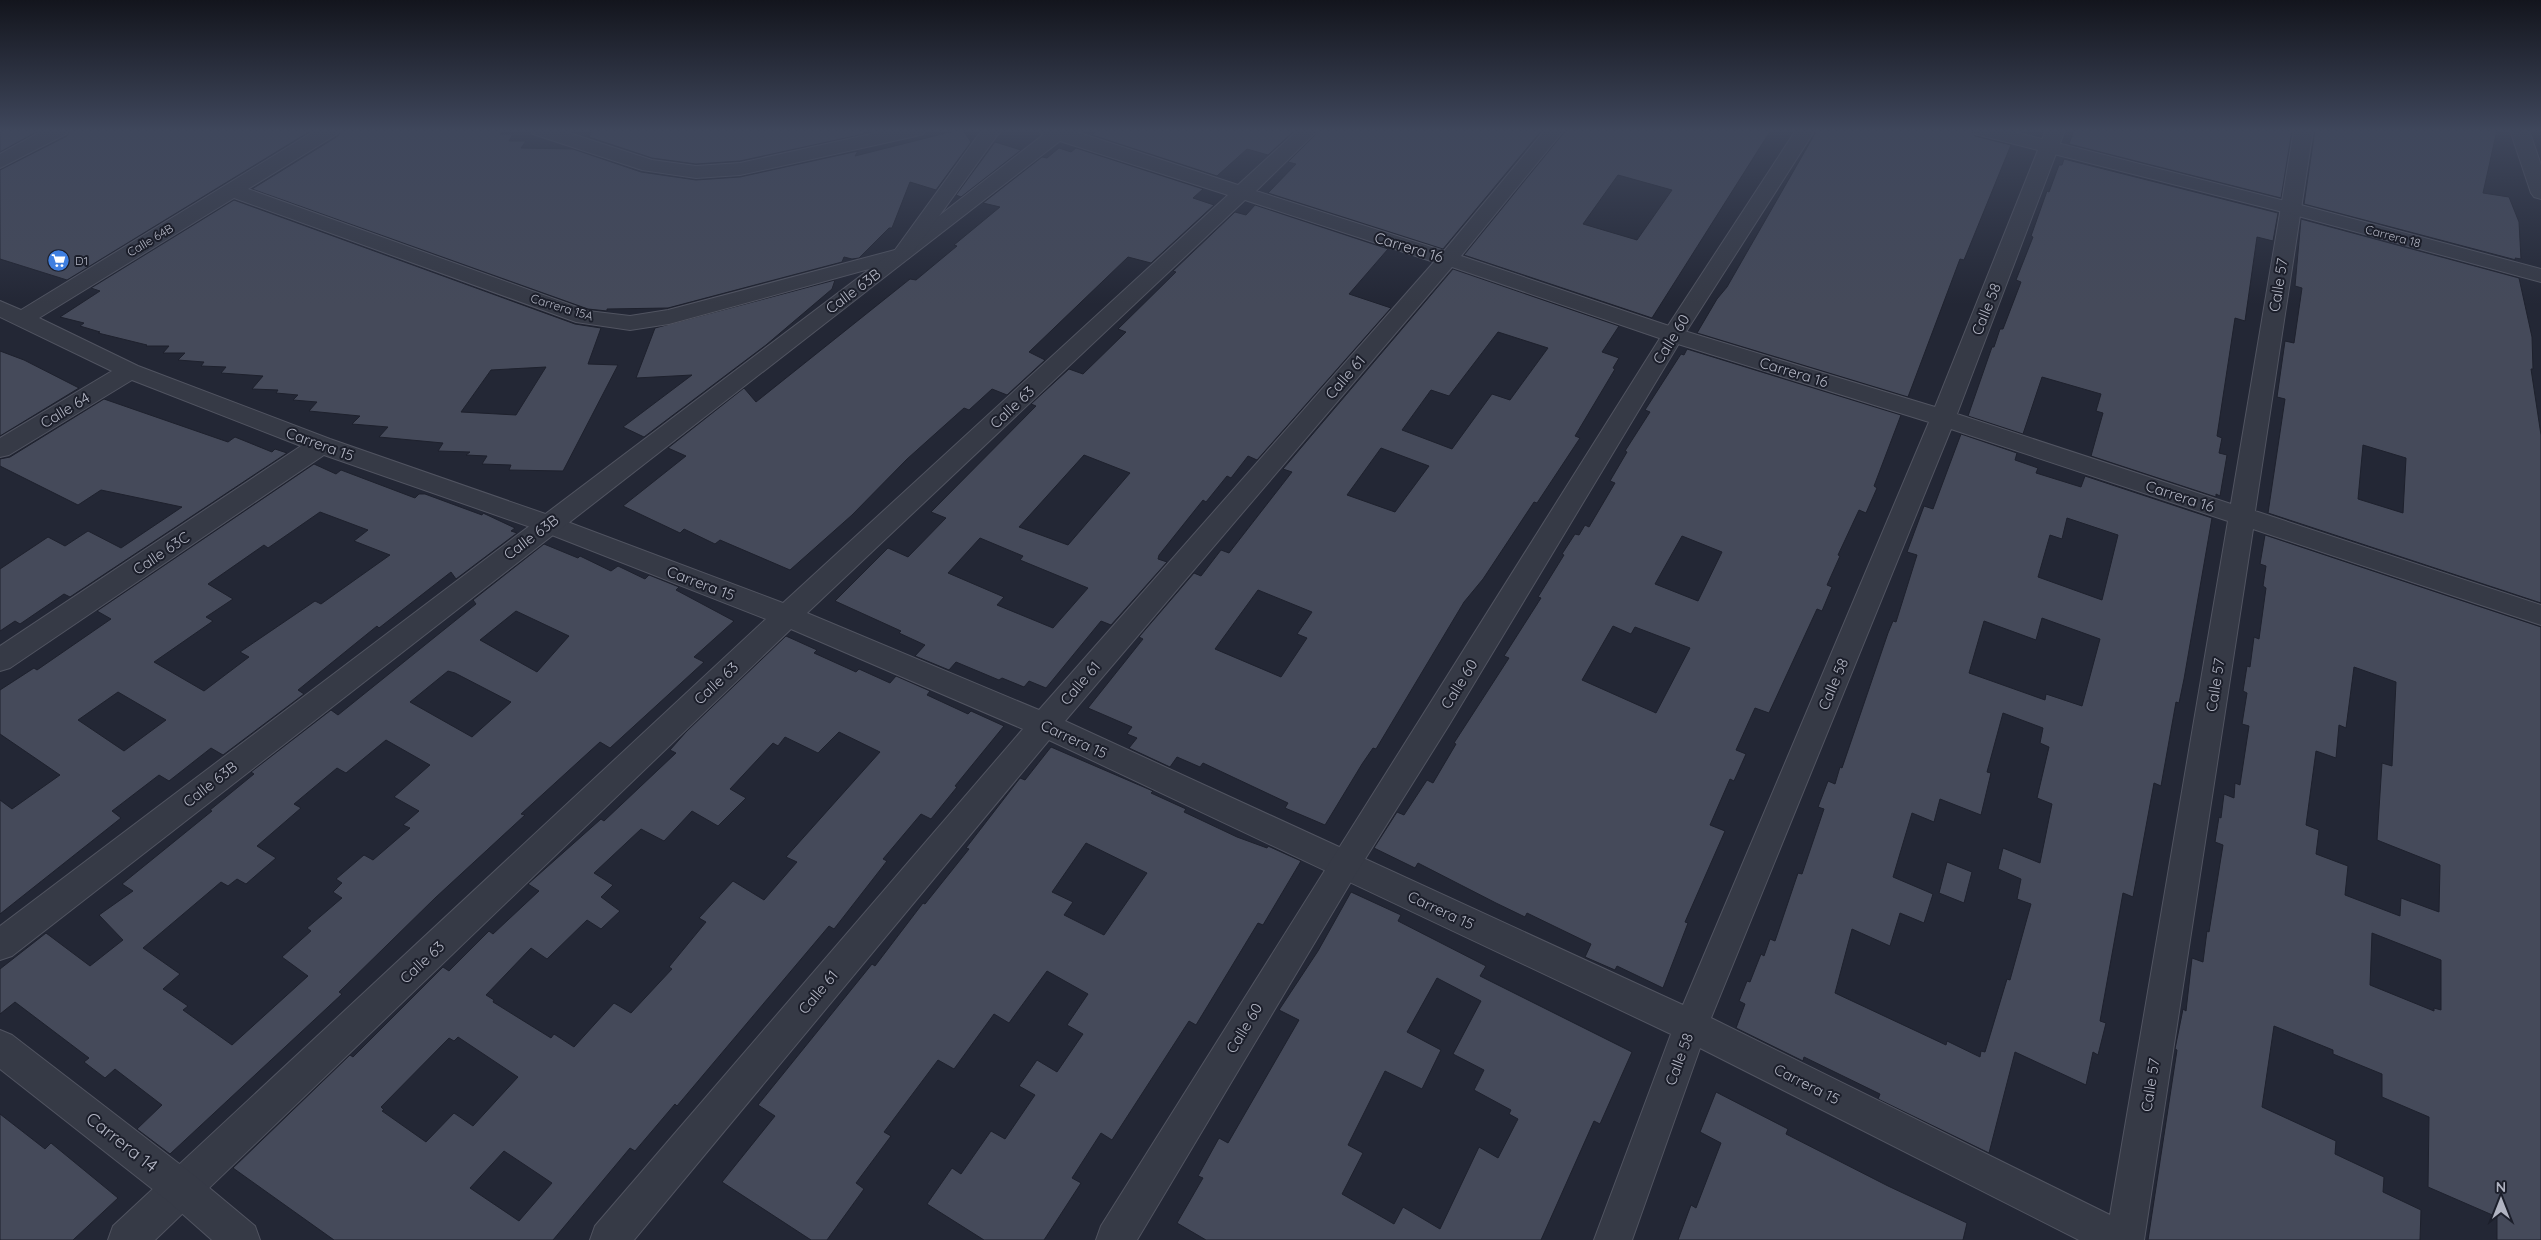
<svg xmlns="http://www.w3.org/2000/svg" width="2541" height="1240" font-family="Quicksand,sans-serif">
	<style>
		.building { fill: #454a5a; stroke: #1e212d; fill-rule: evenodd }
		.lines { fill: none; stroke-linecap: round; stroke-linejoin: round }
		.minor-casing { stroke: #515461; stroke-width: 2 }
		.tertiary-casing { stroke: #515461; stroke-width: 2 }
		.minor { fill: #363a46; fill-rule: evenodd }
		.tertiary { fill: #363a46; fill-rule: evenodd }
		.labels { text-anchor: middle; dominant-baseline: central; stroke-width: 4; stroke-linejoin: round; paint-order: stroke }
		.far-street-label { font-size: 12px; fill: #b1b4c2; stroke: #1c1f2b }
		.far-poi-label { font-size: 12px; fill: #b1b4c2; stroke: #1c1f2b; text-anchor: start }
		.street-label { font-size: 15px; fill: #b1b4c2; stroke: #1c1f2b }
		.near-street-label { font-size: 18px; fill: #b1b4c2; stroke: #1c1f2b }
	</style>
	<rect width="100%" height="100%" fill="#232735"/>
	<!-- building -->
	<path class="building" d="M0,130h40l-40,22z
		M70,130h242l-245,150 -67,-21v-89l67,-34z
		M341,130l161,1 -2,3h13l-4,7h17l-5,7 52,1 68,23 55,8 44,-3 118,-26 -3,5 103,-26h5l8,12 -35,48 -26,-8 -18,46h-3l-30,30 -7,1 -8,-2 -2,5 -174,46 -61,1v2l-19,-2 -336,-120 86,-53z
		M593,130h273l-2,4 -124,27 -44,3 -44,-6 -63,-21z
		M1098,130h197l-27,25 -21,-6 -30,27 -125,-41z
		M1320,130h222l-99,119 -175,-56 28,-29 -8,-2z
		M1566,130h205l-119,188 -188,-63zM1618,175l54,15 -35,50 -54,-16z
		M1817,130h154l4,6 36,9 -47,115 -4,-1 -52,138 -211,-64 20,-34 10,-12z
		M2074,130h218l-11,68 -212,-54z
		M2315,130h182l-14,63 26,4 10,25 2,37 -6,-1 1,2 -212,-56z
		M995,142l26,8 -60,47 -5,-2z
		M1059,148l12,4 5,-4 127,41 -10,9 21,7 -63,58 -23,-6 -99,95 16,8 -38,35 -15,-6 -23,21 -5,-2 -57,51 -55,56 -62,55 -70,-30 -5,4 -31,-15 -4,4 -57,-27 63,-50 -18,-8 76,-60 12,14 154,-123 6,1 41,-34 -3,-1 46,-38 -17,-4 59,-46 5,1z
		M2064,159l214,54 -5,28 -16,-4 -12,84 -10,-3 -18,118 5,2 -3,15 8,2 -7,41 -4,-2v3l-125,-41 12,-43 -7,-2 5,-17 -59,-17 -19,57 -55,-18 24,-69h2l6,-18h3l18,-47 -5,-2 17,-43 -2,-1 16,-45 2,1 10,-27h3z
		M234,200l341,124 26,4 -13,36 30,1 -55,106 -54,-1 2,-5 -29,-1 5,-8 -21,-1 4,-3 -32,-1 5,-8 -64,-6 9,-10 -36,-3 8,-8 -51,-5 8,-9 -24,-2 5,-5 -22,-2 2,-3 -26,-1 11,-13 -42,-3 5,-6 -25,-1 3,-4 -26,-2 7,-7h-22l6,-7h-23l1,-1 -49,-12 2,-1 -20,-6 4,-3 -24,-6 40,-26 -9,-3zM546,367l-30,48 -55,-3 30,-42z
		M1255,205l133,44 -39,45 42,14 -134,152 -9,-4 -17,22 -4,-2 -21,26 -3,-2 -44,55 -1,4 9,3 -56,63 -10,-4 -55,67 -17,-7 -5,6 -22,-9 -3,2 -43,-18 -7,8 -34,-14 10,-11 -26,-12 2,-2 -66,-30 53,-53 20,9 38,-39 -15,-6 105,-106 -5,-2 38,-35 14,5 43,-42 -8,-3 58,-57 -3,-1 62,-59 11,3zM1084,455l46,18 -62,72 -49,-18zM980,538l43,18 -3,4 68,28 -35,40 -56,-23 7,-8 -56,-24z
		M2301,219l218,59 13,59 1,32h-2l10,66v168l-273,-90 17,-114 -8,-2 8,-56 9,2 8,-55 -7,-2zM2363,445l43,13 -3,55 -45,-14z
		M1453,269l166,57 -17,26 17,6 -6,10 2,1 -40,67 5,2 -43,65 -3,-1 -51,77 -19,23 -88,147 -3,-1 -11,16 -37,61 -40,-17 3,-5 -85,-40 -3,4 -23,-10 -7,10 -41,-19 8,-10 -10,-4 5,-7 -44,-19 55,-69 -4,-2 55,-64 7,3 20,-26 8,3 63,-81 -9,-3zM1498,332l50,16 -38,52 -18,-6 -40,55 -50,-19 29,-40 18,6zM1381,448l48,18 -34,46 -48,-17zM1258,590l54,22 -15,22 10,4 -26,39 -66,-28z
		M835,280l-3,9 -66,56 -122,92 -21,-10 69,-52 -56,3 19,-50z
		M1687,349l214,66 -27,71 3,2 -11,25 -7,-3 -21,45 2,1 -13,29 5,2 -10,24 -5,-2 -48,104 -14,-5 -19,42 10,4 -12,27 -4,-2 -20,46 15,6 -40,91 3,1 -25,65 -46,-22 -2,4 -30,-13 6,-13 -64,-31 -2,4 -29,-14 -78,-40 -3,5 -41,-20 23,-36 7,3 23,-35 6,3 23,-39 -2,-1 55,-85 -5,-2 37,-58 -3,-1 26,-42 -2,-1 13,-20 4,1 6,-10 4,2 26,-44 -5,-2 17,-29 -2,-1 25,-39 -5,-2 36,-56 3,1zM1682,536l40,16 -24,49 -43,-17zM1613,626l18,8 4,-7 55,21 -34,65 -74,-33z
		M0,351l24,9 55,28 -79,48z
		M104,399l124,43 7,-5 37,15 3,-3 12,4 -217,144 -6,-3 -44,30 -5,-3 -15,10v-62l48,-32 17,9 23,-15 33,17 61,-41 -81,-17 -23,15 -78,-39v-7l10,-2z
		M1961,434l56,19 -2,7 23,8 -2,5 45,14 4,-11 127,42 -28,161 -5,24 -3,-1 -15,84 -7,-3 -21,114 -10,-4 -23,128 6,2 -8,32 -5,-3 -7,33 -71,-33 -26,101 -111,-54 2,-5 -76,-37 -1,4 -67,-33 9,-24 -6,-3 8,-20 3,1 11,-28 3,2 6,-17 5,2 23,-68 4,1 22,-65 -6,-2 10,-26 7,3 5,-17 2,1 46,-135 5,-12 3,1 21,-67 -10,-3 17,-46 9,3zM2067,518l51,17 -16,65 -64,-23 12,-42 12,4zM2042,618l58,21 -18,67 -36,-12 -1,6 -76,-27 15,-52 52,19zM2003,713l40,15 -3,15 9,4 -12,51 15,6 -12,59 -37,-15 -5,21 23,10 -4,20 14,5 -21,76 -3,-1 -22,73 -4,-1 -1,6 -33,-16 -1,4 -111,-52 17,-64 38,17 10,-33 24,10 9,-29 -40,-17 19,-64 22,9 6,-23 41,16 10,-42 -4,-1z
		M314,464l22,10 5,-4 74,28 4,-4h6l57,21 1,-2 32,15 -4,3 6,2 -61,46 -5,-7 -72,56 -2,-2 -79,64 6,4 -81,61 -12,-7 -42,33 -10,-6 -47,36 9,7 -121,96v-114l12,9 48,-34 -60,-41v-44l34,-22 3,2 74,-51 -14,-8zM320,512l48,18 -14,11 36,14 -69,49 -6,-3 -75,51 9,5 -45,34 -50,-29 59,-41 -7,-4 27,-18 -25,-15 56,-39 4,3zM118,692l48,28 -42,31 -46,-31z
		M2265,535l276,92v613h-44v-23l-69,-30 1,-70 -47,-20v-23l-49,-20v-4l-59,-24 -12,81 74,34 -1,13 49,23 -1,15 38,18 -1,30h-272l29,-190 -2,-1 8,-40 3,2 6,-53 11,4 4,-31 2,1 14,-87 -8,-3 4,-25 2,1 3,-24 10,4 1,-15 5,2 9,-59 -7,-2 5,-31 -4,-2 4,-25 3,1 4,-30 5,2 7,-51 -3,-2 3,-20 -6,-2zM2354,667l42,15 -4,84 -10,-3 -5,77 63,25 -1,47 -38,-14 -1,18 -55,-21 3,-29 -32,-12 3,-24 -13,-5 10,-74 20,7 3,-33 7,3zM2372,933l69,27v50l-7,-2v3l-64,-26z
		M544,544l34,14 2,-2 31,15 7,-5 27,13 4,-4 30,12 -3,3 58,31 -40,36 10,5 -94,86 -10,-6 -79,72 4,1 -90,83 -96,94 3,2 -172,160 -33,-25 25,-24 -47,-36 -10,9 -21,-16 5,-4 -74,-56 -15,12v-45l46,-36 44,33 33,-26 -24,-25 34,-24 -11,-7 90,-73 -2,-1 44,-36 -3,-2 80,-62 7,5 138,-111 -3,-4zM516,611l53,25 -32,36 -57,-32zM448,671l7,2 56,29 -39,35 -62,-35zM386,740l44,25 -36,32 25,14 -16,14 7,3 -37,32 -9,-5 -28,24 6,4 -9,9 9,6 -35,30 4,3 -29,26 26,19 -76,69 -49,-35 5,-4 -25,-17 17,-15 -37,-26 78,-66 7,4 9,-7 9,5 30,-26 -19,-12 44,-38 -7,-4 43,-36 9,5z
		M786,636l31,14 -3,3 42,19 3,-3 31,14 6,-7 34,15 -3,4 41,19 3,-3 33,15 -49,60 2,1 -26,32 -10,-5 -38,45 4,2 -53,68 -5,-3 -152,180 -2,-2 -40,47 -5,-3 -77,92h-219l-101,-72 117,-113 3,2 90,-90 6,4 40,-40 4,3 46,-43 -11,-7 73,-65 3,2 72,-68 -6,-3 16,-18zM839,732l41,20 -94,105 11,5 -33,38 -31,-19 -34,37 7,4 -37,45 3,2 -41,44 -17,-10 -40,44 -20,-13 -3,4 -58,-36 1,-2 -8,-5 45,-47 16,11 40,-39 14,9 19,-18 -19,-14 12,-12 -19,-12 47,-44 23,12 28,-30 26,15 28,-28 -16,-9 43,-46 5,3 7,-9 33,16zM458,1037l60,40 -45,49 -19,-13 -28,29 -44,-31 2,-1 -3,-3 68,-69 5,3zM504,1151l48,32 -33,38 -49,-33z
		M1051,747l102,44 -2,2 35,16 -2,3 53,25 30,11 1,-2 33,15 -38,64 -5,-2 -62,102 -7,-4 -77,119 -11,-7 -29,45 9,5 -37,57h-60l-57,-36 25,-36 9,6 30,-43 14,8 30,-44 -16,-9 18,-26 20,12 26,-38 -16,-9 21,-31 -41,-23 -38,52 -15,-9 -40,55 -16,-9 -54,72 7,4 -35,47 8,6 -37,51h-16l-89,-58 53,-66 -17,-11 114,-141 3,2 48,-63 2,1 44,-55 -3,-1 54,-70 5,2zM1086,843l61,30 -43,62 -40,-20 9,-13 -21,-10z
		M1947,862l25,10 -8,31 -25,-10z
		M1351,892l50,23 -3,6 88,45 -6,10 152,76 -32,72 -6,-3 -53,119h-335l-29,-17 26,-45 -5,-2 21,-38 9,5 71,-123 -20,-10 39,-59zM1437,978l44,23 -28,53 31,16 -10,20 37,20 -2,4 9,5 -20,39 -19,-11 -39,82 -37,-22 -9,17 -52,-30 21,-41 -15,-8 37,-74 37,18 19,-39 -34,-18z
		M1716,1092l72,37 -2,5 102,52 79,37 -4,17h-285l13,-35 5,3 25,-65 -21,-11z
		M0,1114l45,35 6,-6 67,55 -45,42h-73z"/>
	<g class="lines">
		<defs>
			<path id="minor" d="M316,130h23l-2,4 -89,55 340,122 42,5 38,-6 227,-60 148,-115 -5,-5h33l167,55 60,-55h20l-62,61 188,60 101,-121h19l-103,126 220,74 254,77 111,-277h19l-108,284 274,90 63,-374h19l-58,381 286,94v20l-288,-96 -109,711h-65l-379,-192 -68,192h-38l77,-206 -622,-294 -415,500h-44l5,-14 428,-497 -232,-100 -636,611h-47l5,-14 653,-607 -227,-89 -215,-75 -314,213 -10,3v-25l301,-200 -169,-66 -123,75 -9,2v-19l112,-67 -112,-54v-16l21,9zM1060,141l168,54 -445,408 -226,-85 -227,-79 -192,-73 -99,-48 195,-120 342,124 54,8 39,-6 240,-66zM1245,200l189,62 -395,448 -232,-97zM1452,267l213,73 264,82 -246,583 -618,-284zM1951,429l277,92 -118,694 -399,-197z
				M531,130h29l92,30 44,6 44,-3 149,-33h36l-2,4 -7,2 -176,39 -44,3 -54,-8 -109,-36z
				M2510,130h19l12,35v34l-7,-2 -3,-4z"/>
			<path id="tertiary" d="M44,130h24l-2,4 -66,34v-14z
				M982,130h19l-92,128 -897,698 -12,4v-34l895,-676z
				M1796,130h19l-131,205 -235,390 -94,150 -218,365h-41l5,-14 561,-891z
				M1973,130h33l291,74 244,65v13l-258,-70 -308,-78z
				M0,1030l12,5 183,141 60,50 5,14h-48l-43,-38 -169,-133z"/>
		</defs>
		<!-- minor casing -->
		<use href="#minor" class="minor-casing"/>
		<!-- tertiary casing -->
		<use href="#tertiary" class="tertiary-casing"/>
		<!-- minor -->
		<use href="#minor" class="minor"/>
		<!-- tertiary -->
		<use href="#tertiary" class="tertiary"/>
	</g>
	<!-- sky -->
	<linearGradient id="sky" x2="0" y2="1"><stop stop-color="#13151d"/><stop offset="0.43" stop-color="#3f475c"/><stop offset="1" stop-color="#3f475c" stop-opacity="0"/></linearGradient>
	<rect width="2541" height="304" fill="url(#sky)"/>
	<!-- icons -->
	<defs>
		<symbol id="supermarket-disc" viewBox="-11 -11 22 22"><circle r="9.5" fill="#3f7fe0" stroke="#1c1f2b"/><path d="M-6-5.5h2.5l.6 2H6L4.5 2H-2.5L-4.4-4H-6ZM-1.5 3.2a1.3 1.3 0 1 0 .1 0ZM3 3.2a1.3 1.3 0 1 0 .1 0Z" fill="#fff"/></symbol>
	</defs>
	<g fill-rule="evenodd">
		<use href="#supermarket-disc" x="46" y="248" width="25" height="25"/>
	</g>
	<g class="labels">
		<!-- far-street labels -->
		<g class="far-street-label">
			<text transform="translate(2393 236) rotate(15)">Carrera 18</text>
			<text transform="translate(150 240) rotate(-31)">Calle 64B</text>
			<text transform="translate(562 307) rotate(17)">Carrera 15A</text>
		</g>
		<!-- far-poi labels -->
		<g class="far-poi-label">
			<text x="75" y="260">D1</text>
		</g>
		<!-- street labels -->
		<g class="street-label">
			<text transform="translate(1409 247) rotate(17)">Carrera 16</text>
			<text transform="translate(2278 285) rotate(-81)">Calle 57</text>
			<text transform="translate(853 291) rotate(-37)">Calle 63B</text>
			<text transform="translate(1986 309) rotate(-68)">Calle 58</text>
			<text transform="translate(1671 339) rotate(-58)">Calle 60</text>
			<text transform="translate(1794 372) rotate(17)">Carrera 16</text>
			<text transform="translate(1345 377) rotate(-49)">Calle 61</text>
			<text transform="translate(1012 407) rotate(-43)">Calle 63</text>
			<text transform="translate(65 410) rotate(-31)">Calle 64</text>
			<text transform="translate(320 444) rotate(20)">Carrera 15</text>
			<text transform="translate(2180 496) rotate(18)">Carrera 16</text>
			<text transform="translate(531 537) rotate(-37)">Calle 63B</text>
			<text transform="translate(161 553) rotate(-34)">Calle 63C</text>
			<text transform="translate(701 583) rotate(21)">Carrera 15</text>
			<text transform="translate(716 683) rotate(-43)">Calle 63</text>
			<text transform="translate(1080 683) rotate(-49)">Calle 61</text>
			<text transform="translate(1459 684) rotate(-58)">Calle 60</text>
			<text transform="translate(1833 684) rotate(-67)">Calle 58</text>
			<text transform="translate(2215 685) rotate(-81)">Calle 57</text>
			<text transform="translate(1074 739) rotate(25)">Carrera 15</text>
			<text transform="translate(210 784) rotate(-38)">Calle 63B</text>
			<text transform="translate(1441 910) rotate(25)">Carrera 15</text>
			<text transform="translate(422 962) rotate(-43)">Calle 63</text>
			<text transform="translate(818 992) rotate(-50)">Calle 61</text>
			<text transform="translate(1244 1028) rotate(-59)">Calle 60</text>
			<text transform="translate(1679 1059) rotate(-70)">Calle 58</text>
			<text transform="translate(1807 1084) rotate(27)">Carrera 15</text>
			<text transform="translate(2150 1085) rotate(-81)">Calle 57</text>
		</g>
		<!-- near-street labels -->
		<g class="near-street-label">
			<text transform="translate(122 1142) rotate(38)">Carrera 14</text>
		</g>
	</g>
	<!-- north arrow -->
	<g transform="translate(2501 1200)" stroke="#1c1f2b" stroke-width="4" paint-order="stroke">
	<path d="M0-4L9 19L0 12L-9 19Z" fill="#b1b4c2"/>
	<text y="-8" font-size="14" font-weight="bold" text-anchor="middle" fill="#b1b4c2">N</text>
	</g>
</svg>
